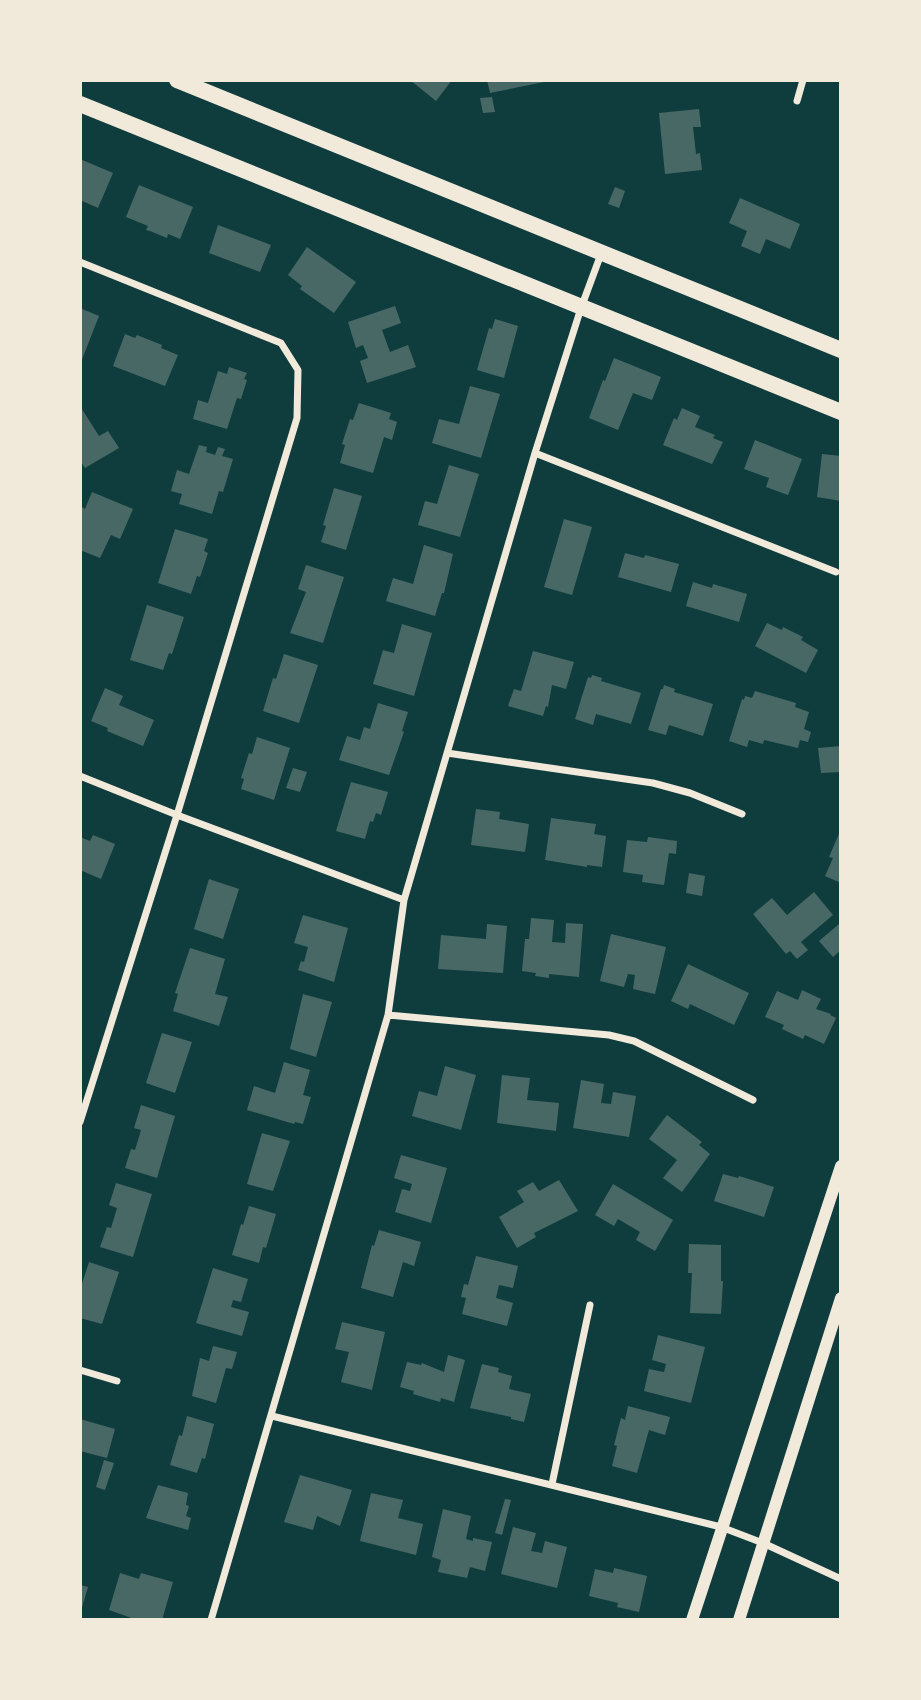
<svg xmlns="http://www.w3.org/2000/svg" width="921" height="1700" font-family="Cabin,sans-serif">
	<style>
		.building { fill: #486865 }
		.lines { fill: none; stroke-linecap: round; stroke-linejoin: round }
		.minor { stroke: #f1e9da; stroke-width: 7 }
		.tertiary { stroke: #f1e9da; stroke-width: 12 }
		.primary { stroke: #f1e9da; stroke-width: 16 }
	</style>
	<rect width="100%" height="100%" fill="#0f3d3e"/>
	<!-- building -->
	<path class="building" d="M410,80h42l-16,21z
		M487,80h57v2l-54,11z
		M492,97l3,15 -12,1 -3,-15z
		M699,109l2,18h-8l3,27 4,-1 2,17 -37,4 -6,-61z
		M80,159l33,14 -15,35 -18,-8z
		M139,185l54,22 -13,32 -12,-5 -1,4 -17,-7 -4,-1 2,-4 -22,-9z
		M615,187l10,4 -6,17 -11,-4z
		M740,198l60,26 -10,25 -24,-10 -6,15 -19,-8 6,-15 -18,-8z
		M218,225l53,20 -11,27 -51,-19z
		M307,247l49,35 -22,31 -34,-24 2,-3 -14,-11z
		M395,306l6,17 -19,7 8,22 18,-7 8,22 -49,16 -7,-22 8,-3 -5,-13 -7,3 -8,-26z
		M80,308l19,8 -18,46h-1z
		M495,319l23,7 -14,52 -27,-8 12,-42 3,1z
		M125,334l10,4 2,-3 25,10 -1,3 17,7 -13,31 -52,-20z
		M614,358l47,19 -9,23 -19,-7 -15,37 -29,-12 14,-38 2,1z
		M229,367l18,6 -3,6 3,1 -6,19 -4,-1 -10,31 -34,-10 5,-19 10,3 10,-32 9,3z
		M470,386l30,8 -19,64 -49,-15 7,-24 20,5z
		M359,403l32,10 -2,6 8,3 -5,18 -8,-3 -11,36 -33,-10 5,-18 -3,-1 8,-25 3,1z
		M80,406l19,30 9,-5 11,17 -34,20 -5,-7z
		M682,408l18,8 -5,11 20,8 -2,3 10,4 -11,22 -49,-19 11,-27 3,2z
		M755,440l47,19 -14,36 -22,-8 3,-9 -25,-9z
		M199,445l8,2 -1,5 9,3 3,-8 7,2 -3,7 11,3 -10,33 -4,-1 -7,23 -33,-10 3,-10 -11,-3 6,-21 12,4z
		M822,454l19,2v45l-24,-4z
		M449,465l30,9 -19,63 -42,-12 7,-24 12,3z
		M334,488l28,8 -16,54 -25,-8 5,-16 -3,-1z
		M92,492l41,17 -13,30 -9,-4 -11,23 -20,-8v-40l2,-3 3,2z
		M564,519l28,8 -20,68 -28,-8z
		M175,529l33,10 -4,12 4,2 -8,24 -3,-1 -6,18 -33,-11z
		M424,545l29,9 -9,39h-2l-7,23 -49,-15 7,-23 20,6z
		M625,553l19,5 1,-3 34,9 -8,28 -53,-15z
		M306,565l38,12 -21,66 -33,-10 16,-41 -8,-3z
		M693,582l19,6 1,-4 34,10 -8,28 -53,-16z
		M147,605l37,12 -12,37 -3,-1 -6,17 -33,-10z
		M767,623l15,7 1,-3 20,10 -2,3 17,10 -12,23 -51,-27z
		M402,624l30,9 -18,63 -41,-12 10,-34 11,3z
		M533,651l41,11 -8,27 -14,-4 -4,22 -2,-1 -3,10 -35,-10 6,-17 7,2z
		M284,654l34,11 -19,58 -36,-12 10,-33 3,1z
		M592,675l10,3 -1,3 40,12 -10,31 -35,-10 -3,11 -18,-6 13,-42 3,1z
		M664,685l11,4 -1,3 39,12 -10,32 -34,-11 -3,10 -18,-5 13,-41h2z
		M105,688l18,8 -4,9 35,15 -11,26 -36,-15 1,-3 -17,-7z
		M755,691l41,12 -1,4 14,5 -5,17 7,3 -3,10 -8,-2 -2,8 -34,-8 -1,4 -14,-4 -2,7 -18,-6 13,-42 2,1 1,-4 7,2z
		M378,703l30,9 -6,19 2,1 -15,43 -50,-15 8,-24 13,4 4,-13 6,2z
		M257,737l33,11 -16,52 -33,-11 3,-10 -3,-1 8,-25 3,1z
		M841,746v26l-20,1 -3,-25z
		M293,768l14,4 -7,20 -14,-4z
		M351,782l37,10 -7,23 -5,-2 -3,9 -3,-1 -5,18 -29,-8z
		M476,809l24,3 -1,7 30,5 -4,28 -54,-7z
		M551,818l45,6 -2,10 12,2 -4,31 -15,-2v2l-42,-7z
		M841,829v54l-16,-7 8,-18 -4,-1z
		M93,835l22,9 -14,35 -21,-9v-33l10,4z
		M648,837l29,4 -1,13 -7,-1 -5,32 -22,-3 1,-7 -20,-3 4,-32 20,2z
		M689,873l16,3 -3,20 -16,-3z
		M209,879l30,10 -16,50 -29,-10z
		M814,892l19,23 -32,27 7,8 -11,9 -7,-8 -4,3 -33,-40 19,-16 15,17z
		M303,915l45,13 -14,54 -36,-12 3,-9 3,1 4,-15 -14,-4z
		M531,918l23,2 -2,22 13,1 1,-20 17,1 -4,53 -30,-3v4l-14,-2 1,-3 -14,-2 3,-32h4z
		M487,924l20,2 -4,47 -65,-4 3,-34 45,4z
		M839,924l2,26 -8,7 -14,-16z
		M611,934l55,13 -11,47 -22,-5 2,-14 -7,-1 -4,13 -24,-6z
		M190,948l35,11 -10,35 13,3 -9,29 -46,-15 5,-17 -3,-1z
		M688,964l61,29 -15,32 -44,-21 -2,5 -17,-8z
		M802,990l19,9 -5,10 15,5 -1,1 6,3 -12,26 -19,-9 -2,4 -21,-10 2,-4 -19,-8 12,-26 21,9z
		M303,994l29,8 -16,55 -26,-8z
		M162,1033l30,9 -17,51 -29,-10z
		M284,1062l26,8 -7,25 8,2 -8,27 -8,-2 -1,2 -47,-14 7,-24 21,7z
		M445,1066l31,9 -15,55 -49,-14 7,-25 18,5z
		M502,1075l28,3 -3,22 32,3 -3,28 -59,-8z
		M581,1080l23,4 -3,19 10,1 2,-12 23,4 -7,41 -56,-9z
		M141,1105l34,11 -18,62 -32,-10 6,-19 4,1 6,-20 -7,-2z
		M667,1115l35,27 -3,3 11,9 -28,38 -19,-14 14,-18 -28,-21z
		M262,1133l28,8 -17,50 -26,-7z
		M401,1155l46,13 -16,55 -36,-11 7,-23 8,2 2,-7 -18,-6z
		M723,1174l15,4 1,-2 35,11 -10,30 -50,-16z
		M559,1180l19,31 -44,22 2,4 -19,11 -18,-31 25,-15 -7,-11 16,-9 6,9z
		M116,1183l36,11 -19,63 -33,-10 7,-20 4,1 6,-20 -8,-3z
		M613,1184l60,36 -18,31 -19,-11 4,-8 -22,-13 -4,7 -19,-11z
		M249,1206l27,8 -10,34 -3,-1 -4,16 -27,-8 9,-31 2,1z
		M379,1230l42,12 -7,24 -11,-4 -10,35 -32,-9 11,-43 2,1z
		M689,1244l32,1v36h2l-2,33 -31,-1 2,-40h-4z
		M476,1256l42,10 -5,22 -14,-3 -3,13 17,5 -6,23 -45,-12 4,-16 -5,-1 3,-13 4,1z
		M89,1262l30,10 -17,52 -22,-6v-28z
		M213,1268l35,11 -7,23 -8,-2 -2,7 18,5 -7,24 -46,-13z
		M342,1322l43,10 -13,58 -31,-8 8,-30 -14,-3z
		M658,1335l47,12 -14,56 -47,-12 5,-22 15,3 2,-8 -14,-4z
		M213,1346l24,6 -5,17 -6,-1 -10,35 -24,-7 8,-38 9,3z
		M448,1355l17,5 -11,42 -13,-4 -1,4 -27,-8 1,-3 -14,-4 7,-25 14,3 1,-2 22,9z
		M482,1364l17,4 -1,4 14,4 -3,13 22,5 -7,28 -13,-3v-2l-41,-9z
		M628,1406l42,11 -5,18 -16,-5 -12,43 -25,-7 5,-20 -3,-1 7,-27 4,2z
		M187,1416l27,8 -9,35 -3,-1 -5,15 -27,-8 9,-30 3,1z
		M80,1419l35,10 -8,29 -27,-7z
		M104,1460l10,3 -9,27 -9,-3z
		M300,1475l52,15 -12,36 -23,-10 -4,14 -29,-8z
		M158,1485l30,8 -2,12 3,1 -3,10 5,2 -3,12 -42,-12z
		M371,1493l32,7 -5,18 25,6 -7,31 -56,-14z
		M505,1499l6,1 -9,35 -7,-2z
		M443,1509l28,7 -5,23 7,2v-3l19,4 -7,29 -15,-4 -3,11 -29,-6 3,-12 -9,-3z
		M513,1527l23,6 -5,18 11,2 3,-12 22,6 -10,41 -56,-14z
		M614,1568l33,8 -8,36 -22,-5 1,-4 -29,-7 6,-27 18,4z
		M120,1573l19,6 2,-6 32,9 -11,38h-25l-28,-10z
		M80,1585l8,2 -7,24h-1z"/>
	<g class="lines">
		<!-- minor -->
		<path class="minor" d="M797,101l6,-21
			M80,262l201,81 17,27 -1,48 -120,397 -97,307
			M535,453l301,119
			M447,753l206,30 37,10 52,21
			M80,776l97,39 227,85
			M388,1015l221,20 25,6 119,59
			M80,1370l37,11
			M272,1416l449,111 42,16 78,36
			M552,1484l38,-179
			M211,1620l177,-605 16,-115 131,-447 46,-145 20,-54"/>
		<!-- tertiary -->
		<path class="tertiary" d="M692,1620l149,-454
			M739,1620l102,-322"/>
		<!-- primary -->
		<path class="primary" d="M177,80l664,270
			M80,104l761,308"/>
	</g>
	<!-- border -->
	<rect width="921" height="1700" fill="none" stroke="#f1e9da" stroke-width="164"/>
</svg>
